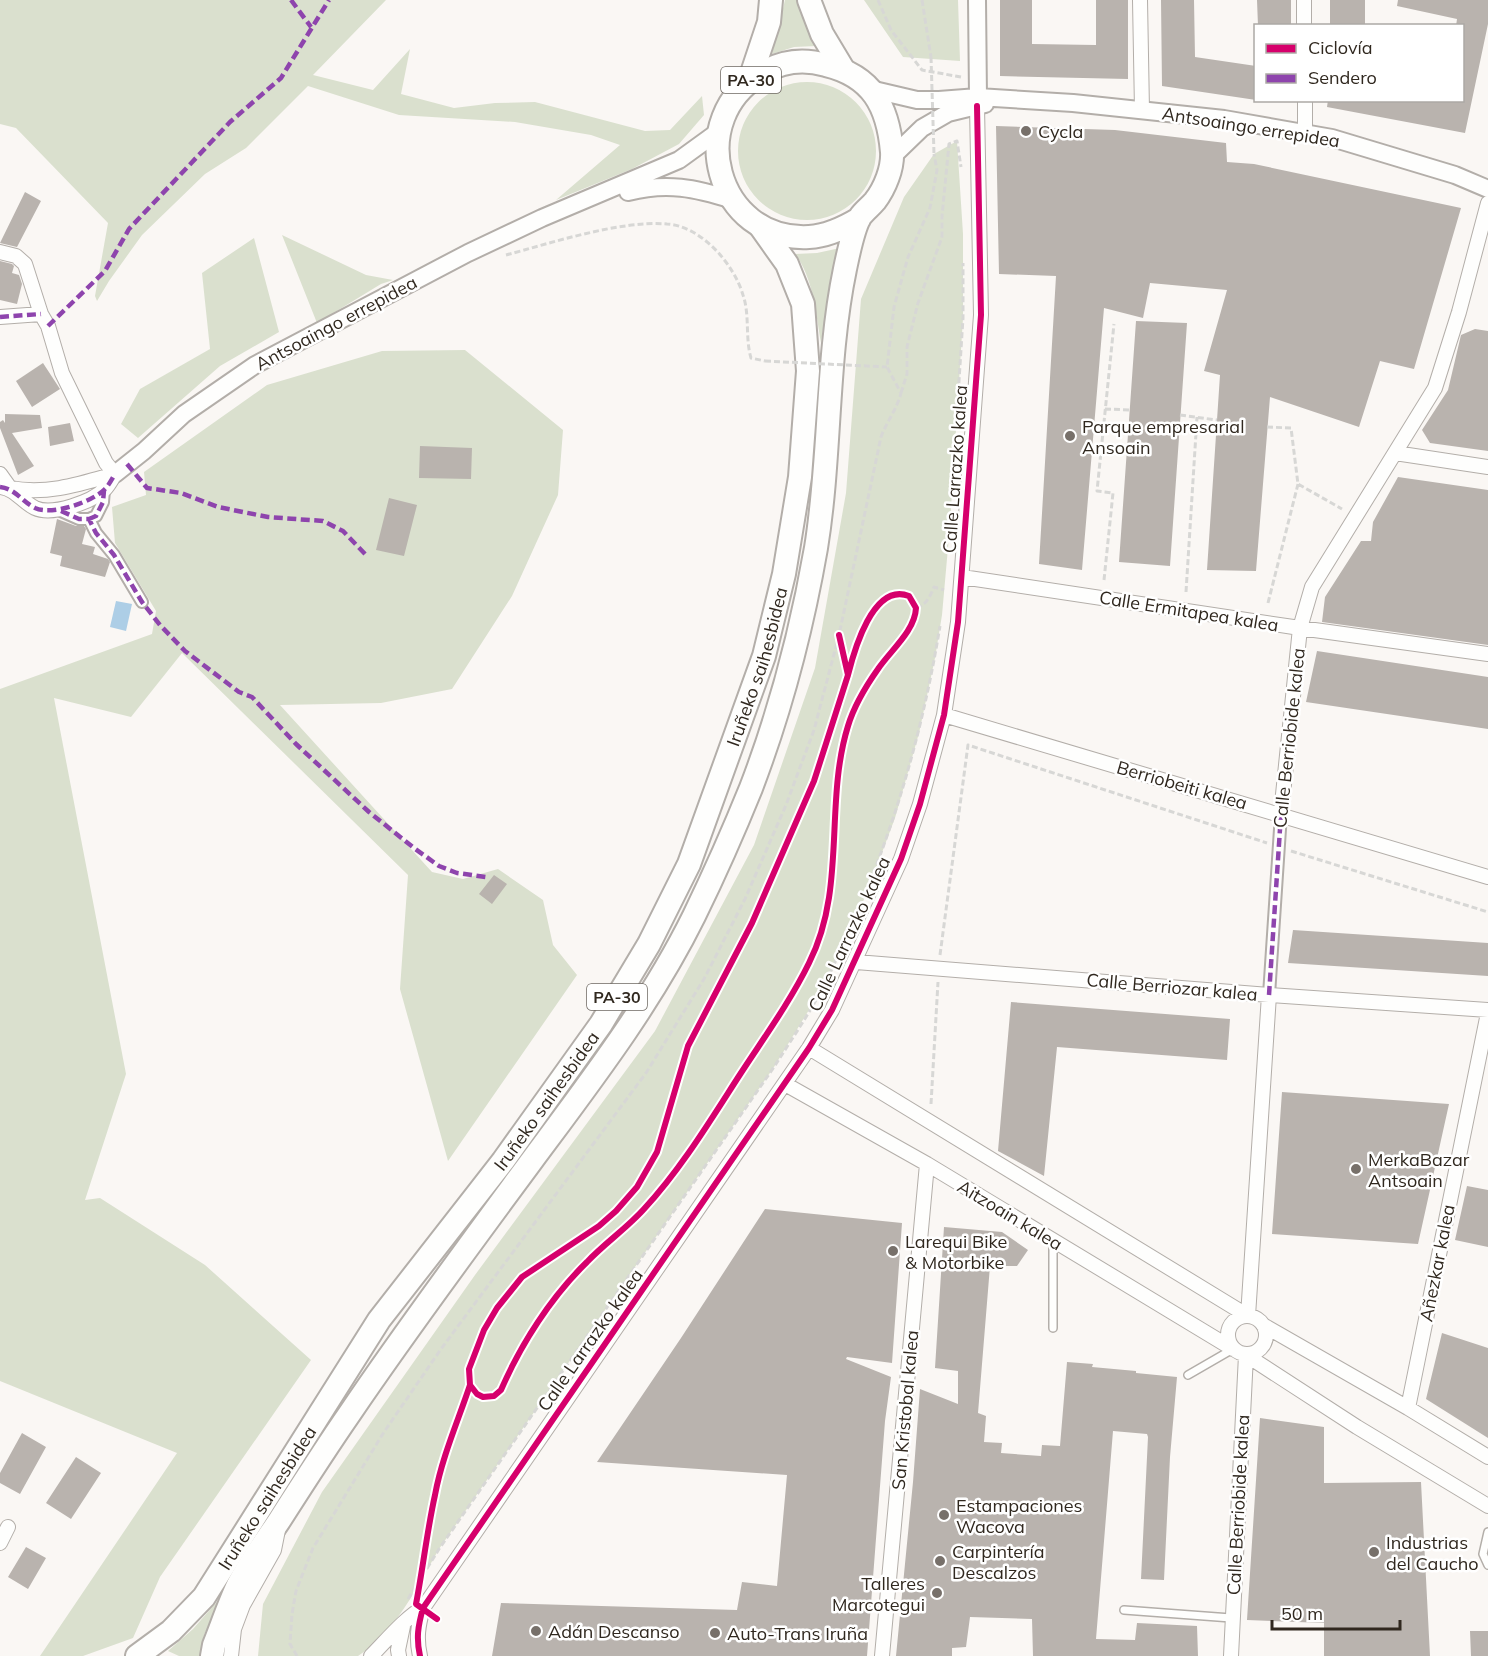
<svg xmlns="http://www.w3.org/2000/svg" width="1488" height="1656" font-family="Mulish,sans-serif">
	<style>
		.green { fill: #dae0ce }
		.water { fill: #adcee6 }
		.building { fill: #b9b3ae }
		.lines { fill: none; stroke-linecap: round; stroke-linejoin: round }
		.service-casing { stroke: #b3aea9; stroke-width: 10 }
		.pedestrian-casing { stroke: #b3aea9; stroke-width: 14 }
		.minor-casing { stroke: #b3aea9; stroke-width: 16 }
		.tertiary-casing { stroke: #b3aea9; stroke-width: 20 }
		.trunk-casing { stroke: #b3aea9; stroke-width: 26 }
		.path { stroke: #d7d7d5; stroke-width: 3; stroke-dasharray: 6 3; stroke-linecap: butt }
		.service { stroke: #fefefd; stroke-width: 7 }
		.pedestrian { stroke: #fefefd; stroke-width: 10 }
		.minor { stroke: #fefefd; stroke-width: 14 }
		.tertiary { stroke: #fefefd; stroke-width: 16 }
		.trunk { stroke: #fefefd; stroke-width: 22 }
		.path-bridge { stroke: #d7d7d5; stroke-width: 3; stroke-dasharray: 6 3; stroke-linecap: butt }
		.quiet { stroke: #8e44ad; stroke-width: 4.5; stroke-dasharray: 9 4.5; stroke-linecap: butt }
		.cycleway-casing { stroke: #fff; stroke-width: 10 }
		.cycleway { stroke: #d6006c; stroke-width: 6 }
		.poi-dot { fill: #77706a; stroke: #fff; stroke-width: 2 }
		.labels { text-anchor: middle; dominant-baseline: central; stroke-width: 5; stroke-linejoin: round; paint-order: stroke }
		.shield { fill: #fff; stroke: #6e6862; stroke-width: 1.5 }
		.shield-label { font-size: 16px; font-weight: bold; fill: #30281f }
		.street-label { font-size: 18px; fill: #30281f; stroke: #fff }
		.poi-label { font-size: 18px; fill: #30281f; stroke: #fff; text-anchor: start }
	</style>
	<rect width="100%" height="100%" fill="#faf7f4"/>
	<!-- green -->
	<path class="green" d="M0,0h386l-73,75 60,15 37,-41 -9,45 53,14 41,-5 40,-1 110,29 25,-1 32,-34 2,19 -25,29 -47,25 -76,31 64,-55 -29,-10 -76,-13 -116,-7 -91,-29 -62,62 -41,26 -63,61 -33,46 -12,20 -2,-5 13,-73 -92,-95 -16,-4z
		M785,0h14l7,24 10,22 -22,1 -22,7z
		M864,0h94l2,61 -57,-4z
		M738 151a69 69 0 1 1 138 0a69 69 0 1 1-138 0Z
		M957,141l6,93v84l-13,207 -8,90 -7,43 -16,75 -24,85 -29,77 -43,92 -49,80 -335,482c-22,38 -43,83 -81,107h-100l5,-52 59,-112 153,-217 180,-244 99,-186 61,-177 31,-175 15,-194 43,-102 30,-43z
		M282,235l84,40 27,5 -12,4 -64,39z
		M254,238l25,94 -59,34 -82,72 -17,-14 19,-35 70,-40 -8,-76z
		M840,248l-10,33 -9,62c-5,-29 -8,-66 -26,-89l22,-1z
		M465,350l98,80 -5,65 -46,101 -60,93 -71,14 -101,2 152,167 31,7 35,-10 45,31 10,45 24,30 -129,186 -48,-172 8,-114 -226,-222 -51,64 -77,-19 72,376 -41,126 15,-2 105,67 106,95 -151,217 -27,61 -50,18h-43l137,-203 -177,-72v-692l152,-55 4,-23 -41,-68 -3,-36 34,-12 -2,-23 123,-87 115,-34z
		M222,1596l-18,39 -3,21h-22l-11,-5 25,-22z"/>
	<!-- water -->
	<path class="water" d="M116,601l16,3 -6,27 -16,-4z"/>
	<!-- building -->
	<path class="building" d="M1000,0h32v44l64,1v-45h32v79l-128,-3z
		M1161,0h33l1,57 61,9v34l-94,-14z
		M1257,0h34v26h-33z
		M1330,0h35v26h-35z
		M1398,0h90v24l-23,109 -138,-26 1,-7h134v-74h-6l1,-7 -60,-13z
		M996,126l119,4 111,13 1,19 27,2 207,44 -47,161 -34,-8 -21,66 -89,-30 -14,174 -49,-1 13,-195 -16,-4 23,-81 -77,-7 -7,35 -39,-10 -22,262 -43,-6 17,-288 -57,-2z
		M25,192l16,9 -24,46 -17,-4z
		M0,261l12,3 2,2 -2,7 7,2 3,9 -5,20 -17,-4z
		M1136,321l51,2 -17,243 -51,-4z
		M1475,329l13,2v120l-58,-8 -8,-13 26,-40 13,-55z
		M43,363l17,26 -28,18 -16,-26z
		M5,414l35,1 2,13 -30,5 22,33 -16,9 -18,-47v-6l3,-2 2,3z
		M70,423l4,18 -24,5 -2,-19z
		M420,446l52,2 -1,31 -52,-1z
		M1398,477l90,13v155l-166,-23 3,-25 36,-56h10l2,-19z
		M389,498l28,7 -13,51 -28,-6z
		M57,519l19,7h8l2,3 -4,15 13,3 -2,7 15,5 2,3 -5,15 -45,-11 2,-10 -12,-3z
		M1317,651l171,26v52l-182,-27z
		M494,875l13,9 -15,20 -13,-10z
		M1293,930l195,13v33l-200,-13z
		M1011,1002l219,17 -3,41 -170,-13 -13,129 -46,-25z
		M1282,1092l167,12 -31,140 -146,-10z
		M1467,1186l21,4v57l-33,-7z
		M765,1209l137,14 -10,140 -45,-6 -1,2 45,18 -6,44 -18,235h-375l9,-53 236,7 5,-28 35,4 10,-111 -190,-13 84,-124z
		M944,1227l58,5 26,18 -11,16h-27l-12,147 8,3 -2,26 18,1 -1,10 40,3 1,-11 18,1 7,-84 26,2 -1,3 44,4v2l41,4 -7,80 -6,123 -23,-1 7,-142 -1,-3 -34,-3 -17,208 39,1 2,-17 60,3 1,30h-165l-1,-37 -62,-2 -4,30 -14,1v8h-56l17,-174 7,-93 38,15v-33l-23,-3z
		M1442,1333l46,15v90l-62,-39z
		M1260,1418l64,9v56l97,-1 9,174h-106v-33l-77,-3z
		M22,1433l24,14 -26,47 -20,-11v-10z
		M76,1457l25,16 -30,46 -25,-16z
		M26,1547l20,11 -18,31 -20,-12z
		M1470,1631h18v25h-17z"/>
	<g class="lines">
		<defs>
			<path id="service" d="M1053,1328v-87
				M1188,1375l45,-26
				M1488,1532l-5,22 5,11
				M1124,1610l107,8"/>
			<path id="pedestrian" d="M61,511l18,8h10l7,14 18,22 28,47
				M89,519l7,-3 7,-14 1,-12
				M1269,995l12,-181"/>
			<path id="minor" d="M1140,0l2,110
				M1304,0v26
				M1305,100v33
				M0,252l16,4 9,8 16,50 7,12 14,47 44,90 9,11
				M0,317l41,-3
				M1395,453l93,14
				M0,474l10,14c37,7 70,-4 105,-14
				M0,487c16,2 21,14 35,21 17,8 57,-6 70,-19 4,-4 7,-10 10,-15
				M962,577l338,51 188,26
				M944,715l544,162
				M1281,814l19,-186 12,-41 123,-199 24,-76 29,-109
				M856,962l413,33 219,15
				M809,1048l439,268 21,-321
				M785,1084l142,80 306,185
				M1228 1335a19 19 0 1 1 38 0a19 19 0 1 1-38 0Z
				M1263,1325l145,83 80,49
				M1408,1408l80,-395
				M0,1543l8,-16
				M231,1656l3,-27 9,-24 31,-55 4,-20
				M371,1656c13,-13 37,-41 52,-48
				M399,1656l-1,-6 5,-24
				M420,1656c-4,-18 -2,-30 3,-48l386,-560 23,-38 69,-151 19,-55 24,-89 14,-93 23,-307 -4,-209
				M882,1656l45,-492
				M1231,1656l15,-301 111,72 131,79"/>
			<path id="tertiary" d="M977,0l1,97
				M870,89l47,11h22l39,-3 95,6 151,16 108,19 123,37 33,14
				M892,157l30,-29 26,-15 37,-9
				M628,192c39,-10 67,-4 105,8
				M115,474l29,-23 40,-37 71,-49 213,-112 74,-35 137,-58 40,-29"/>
			<g id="trunk">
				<path d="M809,0l13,34 21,35"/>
				<path d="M749,82l20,-60 2,-22"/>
				<path id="s1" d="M137,1656l34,-25 33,-34 175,-277 124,-159 98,-137 48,-80 40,-80 75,-208 20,-82 16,-97 8,-106 -5,-67 -16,-40 -27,-38"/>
				<path d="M212,1656l2,-11c8,-20 15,-41 24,-60 11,-22 27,-43 41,-64 23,-36 46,-72 71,-108 59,-87 121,-170 183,-254 58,-78 118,-156 161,-243 20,-41 40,-86 57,-128 29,-76 51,-160 65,-240 15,-92 10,-188 29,-279 3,-14 8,-40 15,-52 4,-6 10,-10 15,-16 10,-13 18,-33 17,-49 -4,-46 -20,-76 -66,-87 -21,-6 -43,-4 -62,7 -82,45 -48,170 45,165 19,-1 35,-9 50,-18"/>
			</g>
		</defs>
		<!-- service casing -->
		<use href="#service" class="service-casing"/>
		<!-- pedestrian casing -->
		<use href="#pedestrian" class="pedestrian-casing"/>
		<!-- minor casing -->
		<use href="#minor" class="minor-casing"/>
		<!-- tertiary casing -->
		<use href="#tertiary" class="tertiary-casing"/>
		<!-- trunk casing -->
		<use href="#trunk" class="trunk-casing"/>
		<!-- path -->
		<path class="path" d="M878,0l13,30 31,40 39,7
			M922,0l9,57
			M506,255c45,-12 115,-35 161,-31 34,2 67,40 76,71 7,20 2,43 8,63l14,3
			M901,393l6,-19v-27l11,-44 24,-66v-21l7,-72 8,-3 4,26
			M1105,409l25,1
			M1180,415l37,5
			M1267,427l24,1 7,56 44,25
			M956,428l7,-110v-55
			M1104,580l9,-87 -16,-2 17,-167
			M1186,592l11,-175
			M1268,603l30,-119
			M916,608c10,-3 14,-11 18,-21l10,3
			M1291,851l197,61
			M940,955l28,-210 299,98
			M931,1104l7,-122
			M408,1599l31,-50 335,-482c17,-27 36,-54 50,-82 58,-117 95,-231 116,-359
			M297,1656l-7,-12 2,-30 4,-23 17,-43 71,-116 57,-83 205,-276 58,-94 41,-80 41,-94 28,-75 25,-95 42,-198c6,-16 16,-28 20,-44l-14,-26 7,-60 14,-50 22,-49 7,-38 -3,-16"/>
		<!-- service -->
		<use href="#service" class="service"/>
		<!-- pedestrian -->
		<use href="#pedestrian" class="pedestrian"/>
		<!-- minor -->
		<use href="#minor" class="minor"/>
		<!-- tertiary -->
		<use href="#tertiary" class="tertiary"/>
		<!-- trunk -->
		<use href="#trunk" class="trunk"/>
		<!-- path-bridge -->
		<path class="path-bridge" d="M931,57l3,97
			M765,361l122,6"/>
		<!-- quiet -->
		<path class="quiet" d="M291,0l20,27
			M0,317l41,-3
			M48,326l57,-55 24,-42 101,-107 51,-44 48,-78
			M127,464l20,24 34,5 37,14 50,10 55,4 20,10 23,24
			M0,487c16,2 21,14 35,21 17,8 57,-6 70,-19 4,-4 7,-10 10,-15
			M61,511l18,8h10l7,14 18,22 28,47 18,23 25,26 54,41 13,5 44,47 73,68 45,36 25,18 18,7 29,4
			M89,519l7,-3 7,-14 1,-12
			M1269,995l12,-181"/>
		<defs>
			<path id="cycleway" d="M839,635l9,40 -34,106 -62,142 -64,123 -31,106 -20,35 -21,24 -17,15 -77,51 -25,31 -13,22 -15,39 1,16 7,9 6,3 11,-1 7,-6c20,-46 50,-93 86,-128 18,-19 40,-34 57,-53 37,-40 66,-88 95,-133 24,-37 51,-74 70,-113 38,-75 15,-160 39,-237 6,-20 18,-40 30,-57 12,-18 37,-38 38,-61l-7,-12c-36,-14 -55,55 -61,79
				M437,1619l-21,-15c7,-36 11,-73 19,-109 7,-38 23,-74 35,-110
				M420,1656c-4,-18 -2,-30 3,-48l386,-560 23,-38 69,-151 19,-55 24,-89 14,-93 23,-307 -4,-209"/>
		</defs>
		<!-- cycleway casing -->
		<use href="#cycleway" class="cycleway-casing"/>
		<!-- cycleway -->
		<use href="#cycleway" class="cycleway"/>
	</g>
	<!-- markers -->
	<g class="poi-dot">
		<circle cx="1026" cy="131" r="6"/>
		<circle cx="1070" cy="436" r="6"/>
		<circle cx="1356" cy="1169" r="6"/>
		<circle cx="893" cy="1251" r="6"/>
		<circle cx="944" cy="1515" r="6"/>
		<circle cx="1374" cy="1552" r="6"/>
		<circle cx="940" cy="1561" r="6"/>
		<circle cx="937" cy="1593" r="6"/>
		<circle cx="536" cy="1631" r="6"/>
		<circle cx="715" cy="1633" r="6"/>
	</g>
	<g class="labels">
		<!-- shield labels -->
		<g class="shield">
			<rect x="721" y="67" width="60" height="26" rx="4.5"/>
			<rect x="587" y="984" width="60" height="26" rx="4.5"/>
		</g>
		<g class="shield-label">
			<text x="751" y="80">PA-30</text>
			<text x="617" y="997">PA-30</text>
		</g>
		<!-- street labels -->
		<g class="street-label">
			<text transform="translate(1251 127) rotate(9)">Antsoaingo errepidea</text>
			<text transform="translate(336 323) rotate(-28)">Antsoaingo errepidea</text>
			<text transform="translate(955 469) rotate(-86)">Calle Larrazko kalea</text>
			<text transform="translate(1189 611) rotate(9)">Calle Ermitapea kalea</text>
			<text stroke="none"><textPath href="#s1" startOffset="1179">Iruñeko saihesbidea</textPath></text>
			<text transform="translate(1289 738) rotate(-84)">Calle Berriobide kalea</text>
			<text transform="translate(1182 785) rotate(16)">Berriobeiti kalea</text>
			<text transform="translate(849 934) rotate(-65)">Calle Larrazko kalea</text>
			<text transform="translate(1172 987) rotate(5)">Calle Berriozar kalea</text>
			<text stroke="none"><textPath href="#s1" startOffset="693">Iruñeko saihesbidea</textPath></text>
			<text transform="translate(1010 1215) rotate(31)">Aitzoain kalea</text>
			<text transform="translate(1437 1263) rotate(-79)">Añezkar kalea</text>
			<text transform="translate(590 1340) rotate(-55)">Calle Larrazko kalea</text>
			<text transform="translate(905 1410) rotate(-85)">San Kristobal kalea</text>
			<text stroke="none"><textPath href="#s1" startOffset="207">Iruñeko saihesbidea</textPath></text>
			<text transform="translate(1238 1505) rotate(-87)">Calle Berriobide kalea</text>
		</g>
		<!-- poi labels -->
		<g class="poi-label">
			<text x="1038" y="131">Cycla</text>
			<text x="1082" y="426">Parque empresarial<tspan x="1082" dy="21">Ansoain</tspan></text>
			<text x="1368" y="1159">MerkaBazar<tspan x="1368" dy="21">Antsoain</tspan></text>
			<text x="905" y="1241">Larequi Bike<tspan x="905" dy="21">&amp; Motorbike</tspan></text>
			<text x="956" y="1505">Estampaciones<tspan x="956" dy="21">Wacova</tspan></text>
			<text x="1386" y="1542">Industrias<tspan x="1386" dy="21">del Caucho</tspan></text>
			<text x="952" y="1551">Carpintería<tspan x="952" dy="21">Descalzos</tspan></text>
			<text x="925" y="1583" text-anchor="end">Talleres<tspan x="925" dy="21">Marcotegui</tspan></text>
			<text x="548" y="1631">Adán Descanso</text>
			<text x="727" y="1633">Auto-Trans Iruña</text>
		</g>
	</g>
	<!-- legend -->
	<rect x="1254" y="24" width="210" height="78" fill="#ffffff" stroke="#aca9a5" stroke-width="1.5"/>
	<rect x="1266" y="44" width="30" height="9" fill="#d6006c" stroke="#aca9a5" stroke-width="1.5"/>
	<text x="1308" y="54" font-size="18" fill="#30281f">Ciclovía</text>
	<rect x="1266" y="74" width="30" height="9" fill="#8e44ad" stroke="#aca9a5" stroke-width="1.5"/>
	<text x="1308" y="84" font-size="18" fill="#30281f">Sendero</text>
	<!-- scale -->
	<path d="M1272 1620v9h128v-9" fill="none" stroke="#30281f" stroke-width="3"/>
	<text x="1281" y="1620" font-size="18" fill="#30281f" stroke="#ffffff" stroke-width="4.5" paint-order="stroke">50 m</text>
</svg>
